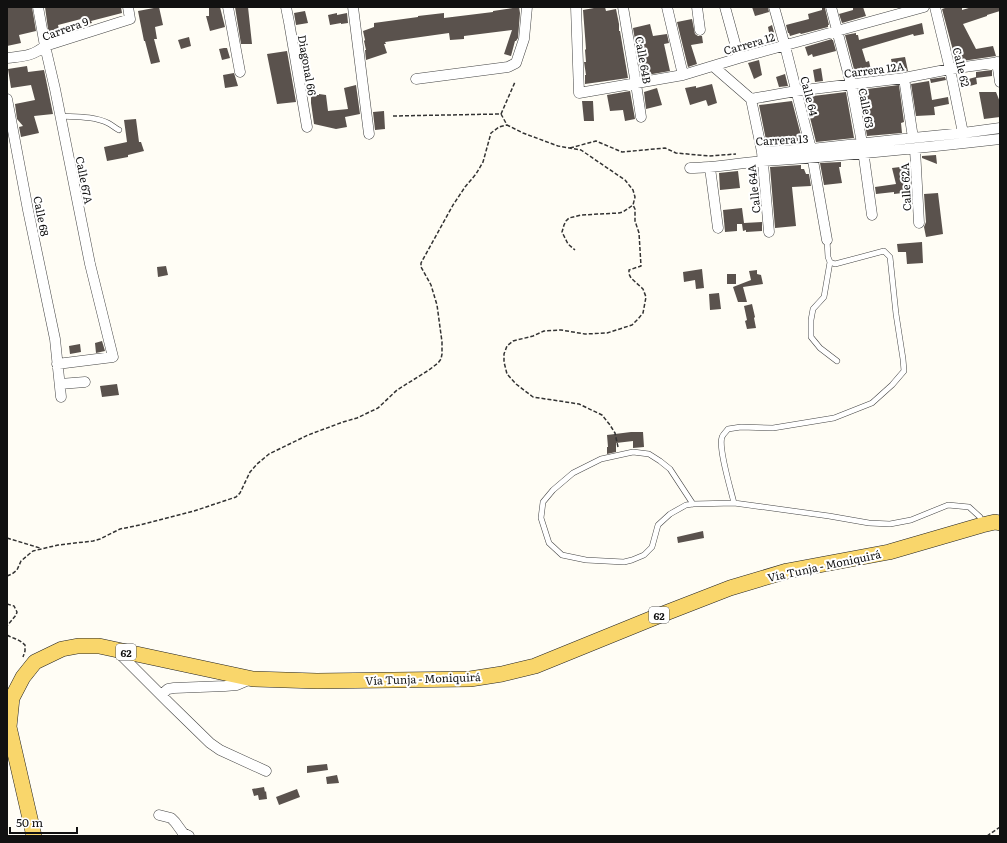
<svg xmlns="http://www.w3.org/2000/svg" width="1007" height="843" font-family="Literata,serif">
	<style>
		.building { fill: #5a524d }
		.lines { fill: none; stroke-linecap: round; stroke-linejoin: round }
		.lane-casing { stroke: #444; stroke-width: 6 }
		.street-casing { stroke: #444; stroke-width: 11 }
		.primary-casing { stroke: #222; stroke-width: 16 }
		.path { stroke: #333; stroke-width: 1.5; stroke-dasharray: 4 2; stroke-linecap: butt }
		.lane { stroke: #fff; stroke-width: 5 }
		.street { stroke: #fff; stroke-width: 10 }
		.primary { stroke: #f9d66b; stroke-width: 15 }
		.labels { text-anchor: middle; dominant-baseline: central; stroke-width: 4; stroke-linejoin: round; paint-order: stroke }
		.shield { fill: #fff; stroke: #585858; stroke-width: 1 }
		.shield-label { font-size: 10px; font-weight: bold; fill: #111 }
		.street-label { font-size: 11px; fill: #111; stroke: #fff }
	</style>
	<rect width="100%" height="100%" fill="#fffdf5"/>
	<!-- building -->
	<path class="building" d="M7,7h25l4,24 -17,4 2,8 -14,3z
		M45,7h76l1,6 -31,8 1,2 -10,2 -1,-6 -23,6 2,9 -9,3 -3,-8z
		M159,7l4,18 -8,2 2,12h-3l6,23 -9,2 -6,-23h-1l-6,-30z
		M209,7h11l5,20 -15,4 -4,-15h3z
		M235,7h13l4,37h-11z
		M519,7l1,6 -2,25 -2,3h-1l-4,15 -7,-2 8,-24 -48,6v3l-14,1 -1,-7 -64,9 1,2h-2l3,9 -21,7 -1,-10h1l-2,-9 1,-1 -2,-9 11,-4v-4l44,-6v-1l26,-3v5l49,-6v-1z
		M593,7h12l1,4 10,-2 3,15v7h1l8,47 -43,6v-9h1l-2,-13h2l-1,-12 1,-1 -3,-39 11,-2z
		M752,7h16l1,5 -14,4z
		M853,7h10l3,9 -24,7 -3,-9 14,-4z
		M948,7h14v3l10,-3h28v4l-13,4v1l-24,8 13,25 17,-3 3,10 -40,6 -14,-53z
		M822,8h3l4,17h-1v2l-27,7 -1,-1 -10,3 -1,-3h-1l-2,-8 23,-6 -1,-5 14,-4z
		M305,11l3,12 -12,2 -2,-12z
		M337,13v2l10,-2 1,10 -7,1v-1l-11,2 -2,-10z
		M692,19l3,15 3,2h4l1,7 -12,2 6,19 -9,3 -11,-45z
		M922,23l2,11 -10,2 -1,-2 -51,15 4,13 3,-1 2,9 -16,3 -10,-38 11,-2v2h2l1,5z
		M650,24l3,12 14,-2 2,9 -5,1 6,27 -29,5 -8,-48z
		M772,25l3,11 -5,1 -2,-10z
		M189,37l2,9 -10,3 -3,-9z
		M832,39v1h1l3,11 -23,6 -1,-3 -4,2 -3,-9z
		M224,48h3l3,10 -8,2 -3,-11z
		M287,51l9,51 -19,2 -10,-50z
		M905,57l3,14 -14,2 -3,-14z
		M759,60l3,15 -8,4 -6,-16z
		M27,66l1,6 16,-2 9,44 -19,2 5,17 -18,4 -2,-10 4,-1 -6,-7 -2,-15 20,-4 -4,-15 -20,3 -3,-19z
		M821,68l2,13 -8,1 -2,-12z
		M992,70v6l-16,2v-6z
		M234,73l4,13 -13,2 -2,-13z
		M785,74l3,12 -9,1 -3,-10z
		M945,77l1,3 -15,3 -1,-4z
		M976,77l1,7 -14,4 -2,-7z
		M929,81l3,19 16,-3 1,7 -15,3 1,8 -19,1 -5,-32z
		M712,84l5,19 -9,3 -2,-6 -16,5 -5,-17 11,-2v2z
		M356,85l4,29 -15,3 2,10 -11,2 -22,-5 -3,-21v-8h8v-1l7,1 2,16 20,-2 -4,-21z
		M899,85l5,37 -3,1 1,10 -35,3 -8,-46z
		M657,88l5,17 -16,4 -2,-17z
		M630,91l5,28 -10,2 -2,-11 -13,1 -3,-16z
		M846,92l8,46 -38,4 -11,-45z
		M979,92h17l4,10v10h-1l1,5 -16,2z
		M582,101h11l1,20h-10z
		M792,101l11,42 -36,2 -8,-40z
		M384,111l1,18 -10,1 -2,-18z
		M136,119l3,23h2l3,9 -16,4v2l-21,4 -3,-14 23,-5 -3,-22z
		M936,155l1,9 -15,-6v-2z
		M841,162v5h-2l3,16 -18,2 -4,-22z
		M801,165v4h3l2,5h3l2,12 -19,1 4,39 -21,2 -5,-61z
		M908,166l2,9 1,17 -17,2v-2l-18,2 -1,-7 21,-3 -4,-16z
		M738,171l2,17 -20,2 -1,-17z
		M938,193l5,41 -17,3 -2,-10 2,-5 -2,-28z
		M742,208l2,15 18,-1v9l-16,1v-2l-3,1 -1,-7h-5v7l-12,1 -2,-22z
		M922,242l1,21 -16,1 -1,-12h-8l-1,-8z
		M166,266l2,9 -10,2 -1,-10z
		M702,269l2,19 -8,1 -1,-9 -11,2 -1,-10z
		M757,270v4l4,1 2,9 -20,3 4,15h-9l-5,-15 18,-7 -2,-9z
		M727,274h9v10h-9z
		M719,293l2,16 -11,1 -1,-16z
		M752,304l3,13 -1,1 2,10 -9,1 -2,-8 2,-1 -3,-14z
		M102,341l3,10 -9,2 -1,-10z
		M80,344l1,8 -11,2 -1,-8z
		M117,384l2,11 -17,2 -2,-11z
		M631,432h12l1,15 -11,1v-7l-17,2v9l-9,2v-7h1l-1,-12z
		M703,531l1,7 -26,5 -1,-6z
		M327,764l1,6 -21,3v-7z
		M337,775l2,8 -12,1 -1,-7z
		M264,787l1,5 1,-1 1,8 -8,1 -1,-5 -4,1 -2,-7z
		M297,789l3,8 -21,8 -3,-8z"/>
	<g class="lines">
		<defs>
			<path id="lane" d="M60,116c16,1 33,0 48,7 4,2 7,5 11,7
				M830,262l-6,35 -11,12 -2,11v17l9,11 17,13
				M734,503c-3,-13 -16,-55 -12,-66 1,-3 4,-5 6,-8l13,-2 32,1 61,-10 38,-15 20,-18 12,-14 -1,-12 -7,-45 -6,-57 -6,-6 -49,13 -5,-2 -2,-5 -1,-17
				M693,504l-23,-35 -10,-8 -11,-7 -16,-2 -32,7 -28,14 -20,17 -10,12 -2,16 8,25 13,12 24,5 38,2 8,-2 12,-5 8,-8 6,-22 12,-11 16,-9 7,-1 41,-1 95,13 40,7 21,1 21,-4 37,-15 21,2 11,10 2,6"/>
			<path id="street" d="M38,7l7,39 10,43 35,175 23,93 -56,7
				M228,7l12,65
				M286,7l3,15 18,105
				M353,7l16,127
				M576,7l3,86 104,-18 56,-17 185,-51
				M623,7l13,77 5,33
				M667,7l16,68
				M697,7l3,23
				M725,7l14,51
				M774,7l11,39 26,103 16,91
				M831,7l20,77 11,59 10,72
				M935,7l15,62 13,64
				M7,58c16,-2 24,-1 38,-12l85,-27 -2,-12
				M997,62l3,20
				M713,66l38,33 11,53 7,80
				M904,78l9,60
				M416,79l92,-12 8,-4 8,-24 3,-32
				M7,99l21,111 27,129 6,58
				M751,99l45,-8 108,-13 46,-9 50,-7
				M915,149l4,74
				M762,152l49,-3 102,-11 50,-5 37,-5
				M690,168c25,0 49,-5 73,-7 79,-5 158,-13 237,-22
				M710,168l8,60
				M60,384l25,-2
				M117,651l44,44
				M251,679l-14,6 -12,1 -51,2 -6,1 -7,6 8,8 41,40 10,7 46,21
				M159,815l12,3 4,4 8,11 6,3"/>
			<path id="primary" d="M34,836l-25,-109 3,-29 11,-21 12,-15 27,-13 16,-3h21l154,33 64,2 153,-2 32,-5 33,-8 128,-52 67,-26 57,-17 102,-19 93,-27 13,-3 5,1"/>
		</defs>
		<!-- lane casing -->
		<use href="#lane" class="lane-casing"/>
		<!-- street casing -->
		<use href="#street" class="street-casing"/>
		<!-- primary casing -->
		<use href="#primary" class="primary-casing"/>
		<!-- path -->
		<path class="path" d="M501,114l14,-32
			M393,116l108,-2 6,11 16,8 35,13 23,4 44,30 8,10 2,7 -2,8 -10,7 -4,1 -38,2 -12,3 -3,3 -2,4 -2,7 6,12 7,6
			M570,148l26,-7 26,11 43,-4 11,5 33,3 27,-2
			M618,447l-3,-14 -5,-8 -8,-10 -23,-11 -46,-7 -17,-13 -9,-10 -3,-12v-8l3,-8 6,-5 20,-5 11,-5 17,-1 24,4 22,-1 25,-8 6,-6 5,-6 3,-16 -3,-8 -12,-11 -2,-4v-4l12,-4 -2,-33 -4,-12v-12l-2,-4
			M7,538l33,10
			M7,576l5,-2 5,-4 4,-9 7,-6 5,-4 25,-6 35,-4 7,-2 20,-10 20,-4 54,-14 42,-14 4,-4 10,-21 7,-8 12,-10 39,-19 35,-13 14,-4 21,-10 19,-18 32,-20 9,-7 3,-4 1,-5v-12l-5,-37 -6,-20 -10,-18v-4l32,-58 12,-18 11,-13 7,-12 8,-29 8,-6 8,-2
			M7,604l7,2 3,6 -1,3 -9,11
			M7,635c7,4 12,4 18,10v6l-2,6
			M987,836l13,-9"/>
		<!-- lane -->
		<use href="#lane" class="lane"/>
		<!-- street -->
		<use href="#street" class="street"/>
		<!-- primary -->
		<use href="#primary" class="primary"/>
	</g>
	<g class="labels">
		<!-- shield labels -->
		<g class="shield">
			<rect x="649" y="607" width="20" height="16" rx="3"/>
			<rect x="116" y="644" width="20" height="16" rx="3"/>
		</g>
		<g class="shield-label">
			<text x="659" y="615">62</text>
			<text x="126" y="652">62</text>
		</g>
		<!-- street labels -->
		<g class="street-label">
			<text transform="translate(65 28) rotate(-20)">Carrera 9</text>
			<text transform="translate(749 43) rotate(-16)">Carrera 12</text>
			<text transform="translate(644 60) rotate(80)">Calle 64B</text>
			<text transform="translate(308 65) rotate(80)">Diagonal 66</text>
			<text transform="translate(962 67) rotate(77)">Calle 62</text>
			<text transform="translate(874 69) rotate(-7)">Carrera 12A</text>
			<text transform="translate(810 96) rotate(76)">Calle 64</text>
			<text transform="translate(867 108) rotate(79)">Calle 63</text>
			<text transform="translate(782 139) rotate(-3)">Carrera 13</text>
			<text transform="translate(85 180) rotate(79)">Calle 67A</text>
			<text transform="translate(905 187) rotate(-93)">Calle 62A</text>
			<text transform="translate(753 189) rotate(-96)">Calle 64A</text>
			<text transform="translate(42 216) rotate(79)">Calle 68</text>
			<text transform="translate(824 565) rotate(-12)">Vía Tunja - Moniquirá</text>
			<text transform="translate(423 678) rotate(-2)">Vía Tunja - Moniquirá</text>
		</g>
	</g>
	<!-- border -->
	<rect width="1007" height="843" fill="none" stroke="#111111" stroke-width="16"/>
	<!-- scale -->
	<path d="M10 827v6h67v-6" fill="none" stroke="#111111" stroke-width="2"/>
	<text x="16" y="827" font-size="12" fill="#111111" stroke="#ffffff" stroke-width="3" paint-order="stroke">50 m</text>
</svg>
